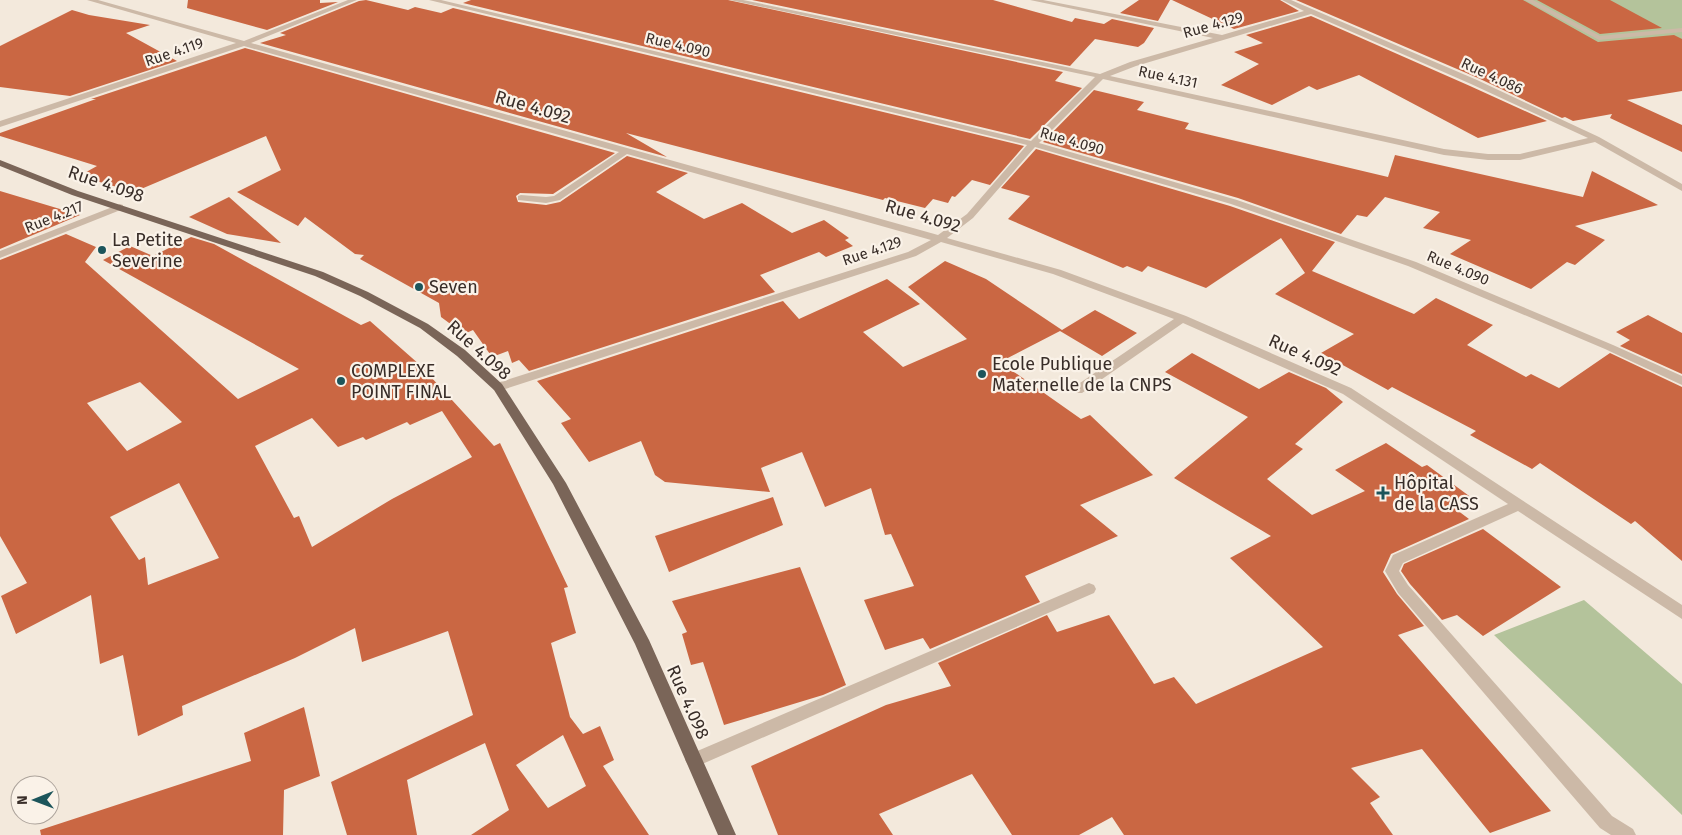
<svg xmlns="http://www.w3.org/2000/svg" width="1682" height="835" font-family="'Fira Sans',sans-serif">
	<style>
		.green { fill: #b4c39b }
		.building { fill: #ca6743; fill-rule: evenodd }
		.lines { fill: none; stroke-linecap: round; stroke-linejoin: round }
		.minor { fill: #ccb9a7; fill-rule: evenodd }
		.major { fill: #7a6558; fill-rule: evenodd }
		.poi-dot { fill: #1c555b; stroke: #faf2e8; stroke-width: 2 }
		.labels { text-anchor: middle; dominant-baseline: central; stroke-width: 4.5; stroke-linejoin: round; paint-order: stroke }
		.far-street-label { font-size: 15px; fill: #382d28; stroke: #faf2e8 }
		.street-label { font-size: 18px; fill: #382d28; stroke: #faf2e8 }
		.poi-label { font-size: 18px; fill: #382d28; stroke: #faf2e8; text-anchor: start }
	</style>
	<rect width="100%" height="100%" fill="#f3e9dc"/>
	<!-- green -->
	<path class="green" d="M1496,0h186v80z
		M1584,600l98,84v131l-188,-180z"/>
	<!-- building -->
	<path class="building" d="M188,0h132v3l18,-1 -71,28 -80,-22z
		M366,0l42,10 7,-3 26,6 12,-5 571,138 -34,39 -18,-5 -17,17 -3,-1 -4,7 -15,-4 -8,9 -40,-10 -2,2 -257,-67 41,24 -407,-114 26,-8 -6,-2 79,-32z
		M471,0h257l335,72 -8,9 27,7 -52,51 -567,-136z
		M752,0h241l79,22 3,-4 29,6 8,-5 42,9 -10,15 -6,4 -43,-8 -25,27z
		M1139,0h31l-12,21 -38,-8z
		M1172,0h108l19,11 -65,18z
		M1296,0h227l75,42 76,-7 8,4v52l-55,9 55,25v27l-72,-34 2,-4 -39,7 -8,-4 -3,1 -84,-40z
		M1537,0h73l52,28 -62,6z
		M72,10l17,5 61,10 -24,8 51,28 -107,35 -70,-9v-41z
		M1311,16l159,70 77,35 -69,17 -119,-63 -42,15 -8,-4 -37,19 -51,-20 38,-21 -25,-12 29,-9 -17,-8z
		M245,48l370,105 -62,41 -33,-1 -4,3 2,6 28,3 14,-3 67,-46 61,17 -32,19 48,27 38,-16 50,30 32,-13 25,18 -4,2 8,6 -27,11 -7,-5 -59,23 15,17 -246,79 -10,-11 -7,3 -4,-12 -16,6 -19,-27 -9,4 -23,-17 -2,-14 -79,-44 4,-4 -9,-1 -50,-37 -7,9 -61,-34 44,-22 -15,-34 -132,56 -55,-16 18,-10 -97,-30v-3l96,-34h-5z
		M1094,90l50,12 -7,8 52,13 -4,6 203,48 7,-22 188,42 9,-26 66,34 -83,21 30,14 -30,25 -8,-3 -36,27 -81,-35 21,-14 -48,-12 17,-16 -55,-15 -18,20 -10,-2 -16,19 -103,-36 -195,-56z
		M1036,149l194,57 105,36 -23,29 102,43 22,-16 57,27 -26,20 59,32 5,-3 28,14 51,-35 72,34v174l-47,-40 -4,3 -91,-61 -8,6 -62,-34 6,-4 -84,-44 -4,3 -67,-37 33,-19 -79,-40 30,-21 -24,-35 -75,50 -58,-22 -6,6 -15,-6 -4,2 -115,-49 22,-23 -29,-8z
		M0,191l80,24 -80,34z
		M229,197l52,46 -54,-9 -38,-17z
		M66,234l30,13 -11,15 153,137 61,-30 -196,-109 27,-14 23,10 38,-19 23,7 147,81 9,-4 50,44 74,81 6,-3 68,144 -4,1 12,45 -25,10 19,74 13,17 17,-8 14,34 -11,6 46,69h-178l38,-25 -24,-67 -78,37 10,55h-70l-16,-53 142,-67 -25,-84 -86,31 -7,-34 -60,30 -113,48 1,9 -45,21 -15,-81 -23,9 -9,-69 -75,39 -15,-38 26,-13 -27,-47v-276zM140,382l42,40 -55,29 -40,-48zM442,411l30,46 -80,42 -80,48 -13,-31 -5,2 -39,-72 57,-28 26,29 25,-10 3,3 41,-18 3,3zM179,483l40,75 -71,27 -3,-28 -6,3 -29,-43zM563,735l23,51 -38,22 -32,-43z
		M945,261l41,18 76,51 33,-20 42,23 -35,23 -42,-25 -60,31 81,57 9,-4 63,60 -73,30 38,31 -93,40 15,26 -110,47 -7,-11 -38,12 -21,-50 50,-14 -23,-52 -6,1 -14,-47 -46,19 -23,-55 -41,16 9,24 -105,-10 -10,-7 -14,-34 -52,21 -28,-39 10,-4 -34,-38 246,-80 16,18 88,-40 33,25 -57,28 40,35 64,-28 -59,-52z
		M1648,315l34,18v41l-62,-28 10,-6 -14,-8z
		M1192,353l67,36 30,-17 37,16 17,14 -48,42 8,5 -36,30 45,36 53,-24 -30,-21 51,-27 36,24 5,-2 49,36 -19,9 12,9 -78,35 -8,18 14,22 27,32 -26,9 153,176 -61,22 -68,-84 -71,19 29,29 -10,6 23,32h-269l-12,-18 -33,18h-67l-40,-61 -93,40 14,21h-115l-27,-69 135,-61 65,-19 -13,-23 109,-48 10,17 52,-17 45,69 20,-7 22,27 127,-57 -93,-89 41,-22 -97,-58 74,-61 -83,-45z
		M773,497l10,28 -114,47 -14,-36z
		M1483,529l78,58 -78,49 -26,-21 -15,5 -32,-36 -9,-13 3,-7z
		M800,567l46,118 -23,10 -99,30 -21,-63 -12,3 -9,-31 5,-2 -15,-31z
		M304,707l16,69 -36,14 -1,45h-242l-1,-5 211,-69 -7,-28z"/>
	<g class="lines">
		<!-- minor -->
		<path class="minor" d="M87,0h11l146,41 104,-41h9l-106,43 687,192 29,-21 60,-69 -598,-145h12l590,141 64,-64 -365,-77h13l357,74 30,-12 83,-24 -183,-38h13l179,35 82,-24 -22,-11h9l186,80 122,57 83,47v7l-87,-49 -75,18h-32l-44,-5 -341,-76 -64,64 198,57 179,62 197,83 69,31v9l-77,-36 -197,-83 -177,-62 -196,-57 -62,71 -26,20 114,32 125,46 165,72 331,217v14l-164,-108 -115,52 -4,8 9,14 204,231 21,13 3,6h-25l-11,-7 -202,-235 -13,-22 8,-16 115,-51 -165,-110 -160,-71 -101,70h-8l-2,-3 2,-3 100,-68 -121,-45 -112,-32 -25,14 -414,134h-8l-2,-3 2,-3 414,-132 23,-12 -304,-86 -67,46 -14,3 -28,-3v-4l3,-1 25,2 8,-1 65,-44 -375,-106 -244,81v-6l236,-78zM1311,14l160,70 117,54 -68,16h-32l-44,-5 -334,-73 26,-10z
			M1525,0h8l67,36 82,-8v4l-83,8z
			M120,204l3,1v4l-123,49v-7z
			M1089,583l5,2 2,4 -2,4 -394,172 -6,3 -6,-3 -3,-5 3,-5z"/>
		<!-- major -->
		<path class="major" d="M0,160l78,31 245,81 45,20 60,32 37,26 37,34 64,99 83,157 87,195h-18l-83,-191 -82,-160 -59,-94 -37,-34 -37,-28 -60,-32 -45,-20 -243,-81 -72,-29z"/>
	</g>
	<!-- markers -->
	<g class="poi-dot">
		<circle cx="102" cy="250" r="5"/>
		<circle cx="419" cy="287" r="5"/>
		<circle cx="982" cy="374" r="5"/>
		<circle cx="341" cy="381" r="5"/>
		<path d="M1380.5 485.5h5v5h5v5h-5v5h-5v-5h-5v-5h5z"/>
	</g>
	<g class="labels">
		<!-- far-street labels -->
		<g class="far-street-label">
			<text transform="translate(1213 25) rotate(-16)">Rue 4.129</text>
			<text transform="translate(678 45) rotate(13)">Rue 4.090</text>
			<text transform="translate(174 52) rotate(-19)">Rue 4.119</text>
			<text transform="translate(1492 76) rotate(25)">Rue 4.086</text>
			<text transform="translate(1168 77) rotate(12)">Rue 4.131</text>
			<text transform="translate(1072 141) rotate(16)">Rue 4.090</text>
			<text transform="translate(54 217) rotate(-22)">Rue 4.217</text>
			<text transform="translate(872 251) rotate(-19)">Rue 4.129</text>
			<text transform="translate(1458 268) rotate(23)">Rue 4.090</text>
		</g>
		<!-- street labels -->
		<g class="street-label">
			<text transform="translate(533 107) rotate(16)">Rue 4.092</text>
			<text transform="translate(106 184) rotate(19)">Rue 4.098</text>
			<text transform="translate(923 216) rotate(16)">Rue 4.092</text>
			<text transform="translate(479 350) rotate(42)">Rue 4.098</text>
			<text transform="translate(1305 355) rotate(24)">Rue 4.092</text>
			<text transform="translate(688 702) rotate(66)">Rue 4.098</text>
		</g>
		<!-- poi labels -->
		<g class="poi-label">
			<text x="112" y="240">La Petite<tspan x="112" dy="21">Severine</tspan></text>
			<text x="429" y="287">Seven</text>
			<text x="992" y="364">Ecole Publique<tspan x="992" dy="21">Maternelle de la CNPS</tspan></text>
			<text x="351" y="371">COMPLEXE<tspan x="351" dy="21">POINT FINAL</tspan></text>
			<text x="1394" y="483">Hôpital<tspan x="1394" dy="21">de la CASS</tspan></text>
		</g>
	</g>
	<!-- north arrow -->
	<g transform="translate(35 800) rotate(269)"><circle r="24" fill="#faf2e8" stroke="#aca39b"/>
	<path d="M0-4L9 19L0 12L-9 19Z" fill="#1c555b"/>
	<text y="-8" font-size="14" font-weight="bold" text-anchor="middle" fill="#382d28">N</text>
	</g>
</svg>
